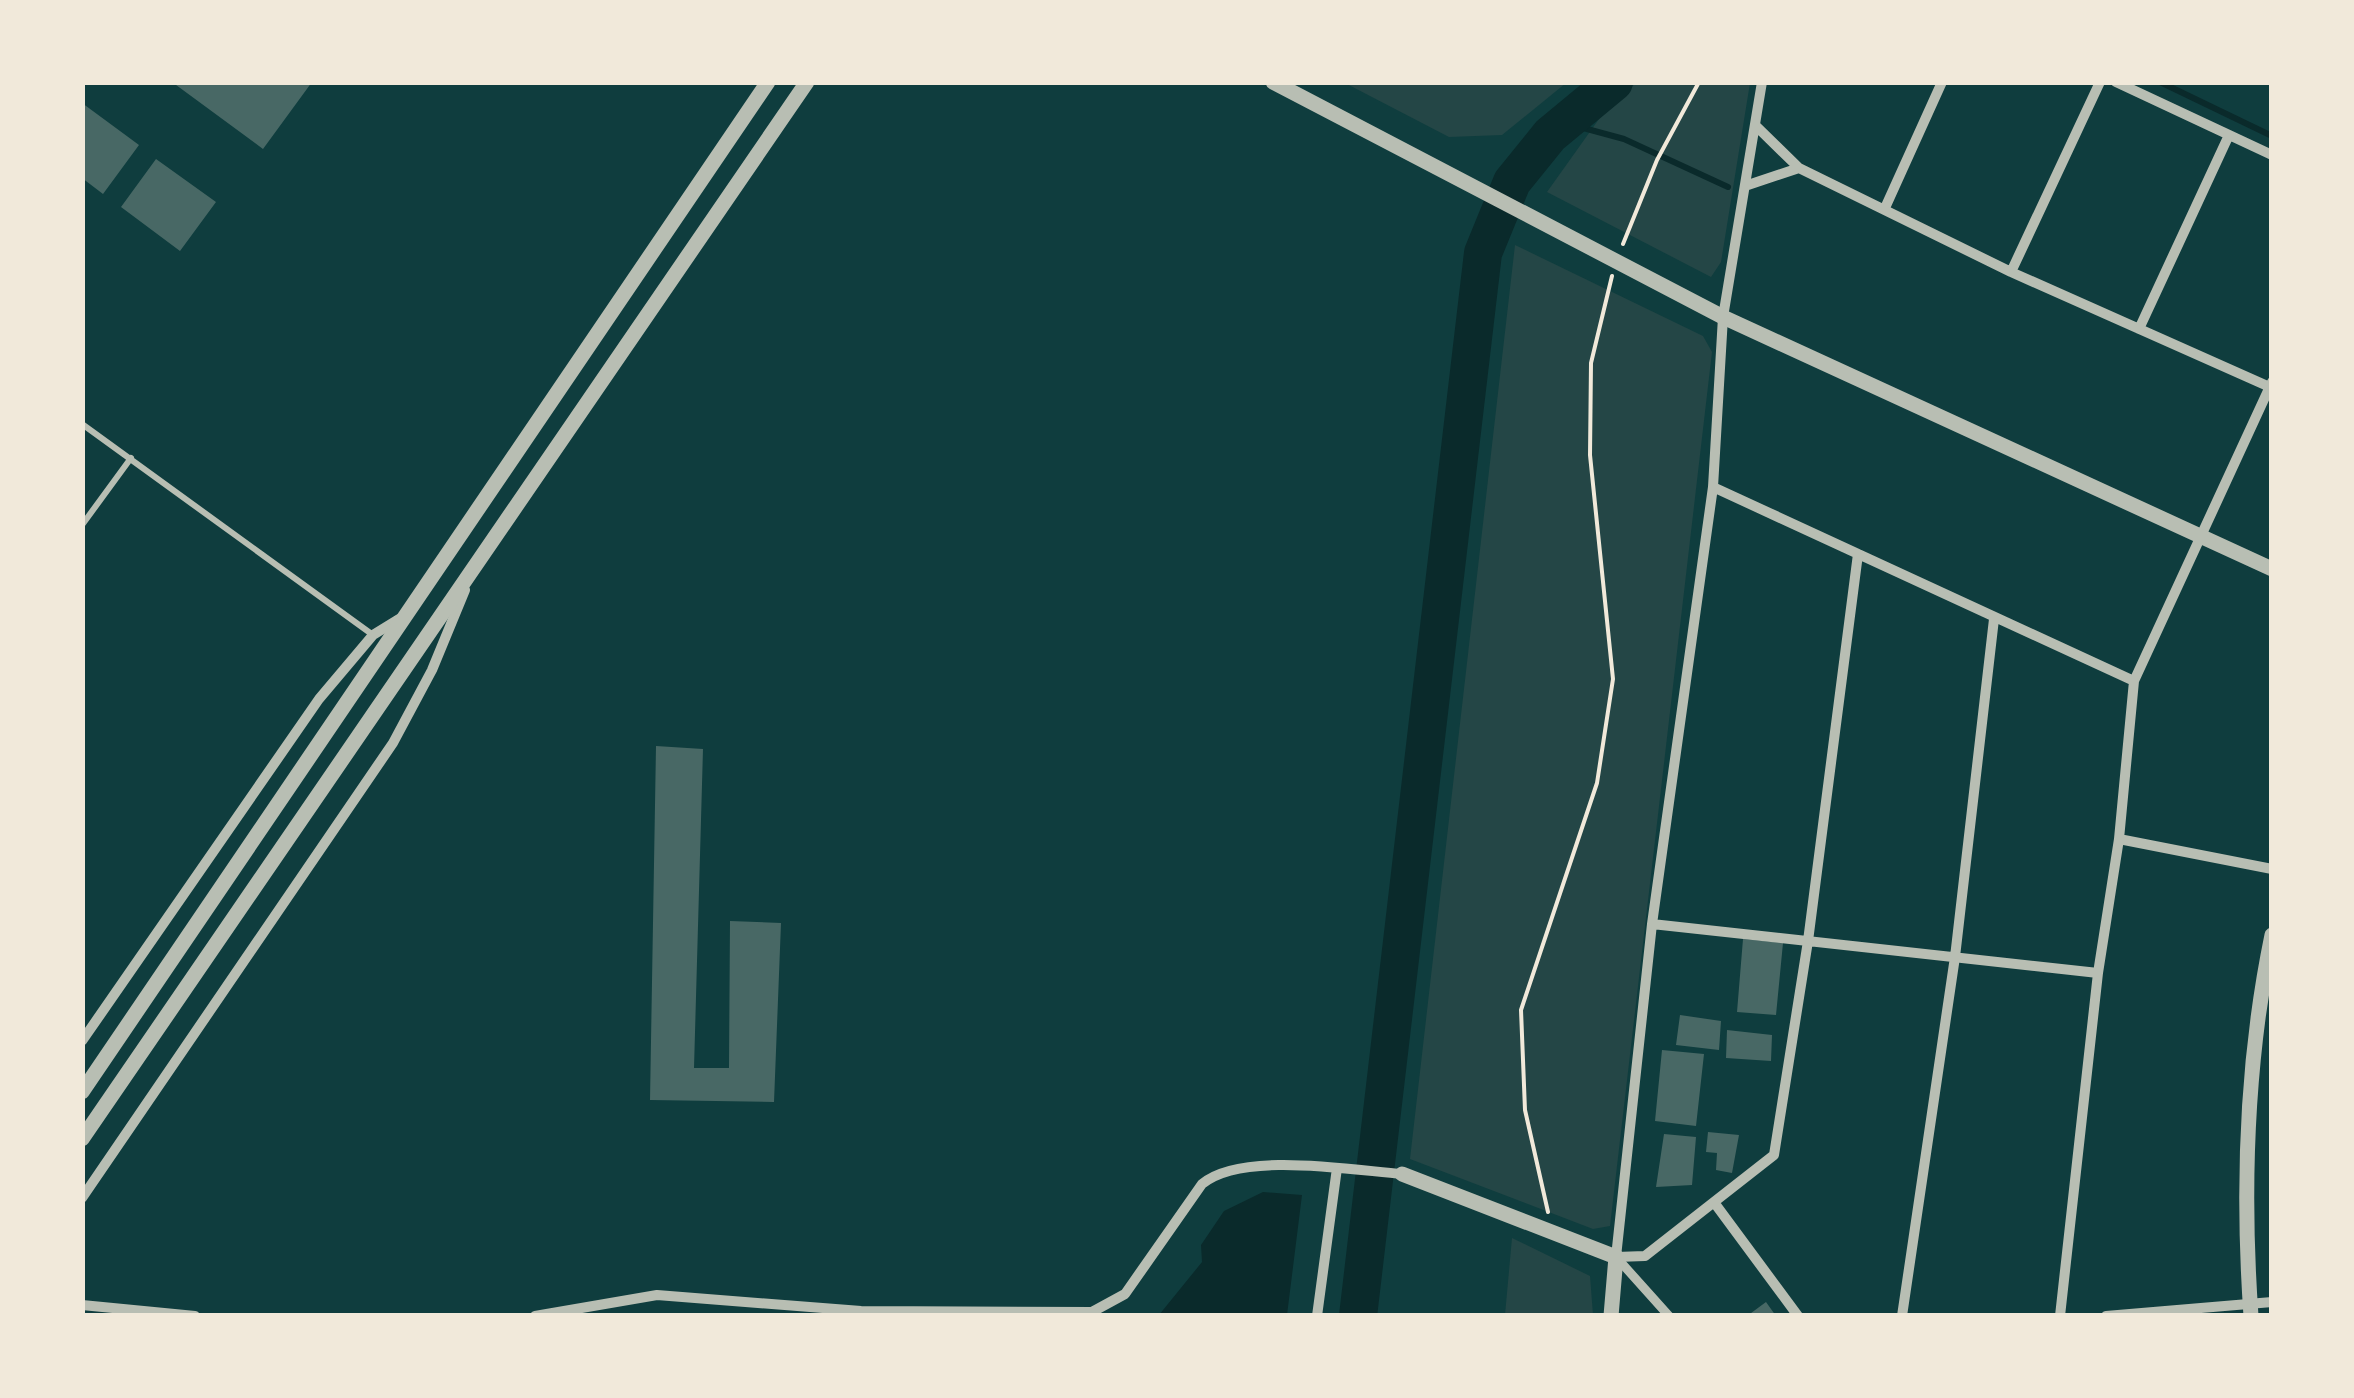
<svg xmlns="http://www.w3.org/2000/svg" width="2354" height="1398" font-family="'DM Sans',sans-serif">
	<style>
		.green { fill: #244646 }
		.water { fill: #0a2a2b }
		.lines { fill: none; stroke-linecap: round; stroke-linejoin: round }
		.stream { stroke: #0a2a2b; stroke-width: 6 }
		.river { stroke: #0a2a2b; stroke-width: 38 }
		.building { fill: #486865 }
		.path { stroke: #f1e9da; stroke-width: 4 }
		.service { stroke: #b8beb3; stroke-width: 6 }
		.pedestrian { stroke: #b8beb3; stroke-width: 9 }
		.minor { stroke: #b8beb3; stroke-width: 10 }
		.tertiary { stroke: #b8beb3; stroke-width: 15 }
	</style>
	<rect width="100%" height="100%" fill="#0f3d3e"/>
	<!-- green -->
	<path class="green" d="M1345,83h221l-64,52 -53,2z
		M1636,83h114l-29,179 -10,15 -164,-85 57,-80z
		M1515,245l188,91 9,16 -102,874 -17,3 -183,-70z
		M1512,1238l78,38 3,39h-88z"/>
	<!-- water -->
	<path class="water" d="M1263,1192l39,3 -15,120h-128l43,-53 -1,-17 23,-34z"/>
	<g class="lines">
		<!-- stream -->
		<path class="stream" d="M2160,82l112,54
			M1565,123l59,16 104,48"/>
		<!-- river -->
		<path class="river" d="M1358,1316l125,-1063 29,-71 38,-47 64,-53"/>
	</g>
	<!-- building -->
	<path class="building" d="M172,82h140l-49,67z
		M82,103l57,42 -36,49 -21,-16z
		M156,159l60,43 -36,49 -59,-44z
		M656,746l47,3 -9,319h35l1,-147 51,2 -7,179 -124,-2z
		M1743,939l40,4 -7,72 -39,-3z
		M1680,1015l41,6 -2,29 -43,-5z
		M1727,1030l45,5 -1,26 -45,-3z
		M1662,1050l42,4 -8,72 -41,-5z
		M1708,1132l31,3 -7,38 -16,-3 1,-17 -11,-1z
		M1664,1134l32,3 -4,48 -36,2z
		M1766,1302l10,14h-29z"/>
	<g class="lines">
		<!-- path -->
		<path class="path" d="M1623,244l34,-84 42,-78
			M1548,1212l-23,-102 -4,-100 76,-227 16,-104 -23,-224 1,-92 21,-87"/>
		<!-- service -->
		<path class="service" d="M82,424l291,211
			M82,525l49,-67"/>
		<!-- pedestrian -->
		<path class="pedestrian" d="M1617,1258l52,58"/>
		<!-- minor -->
		<path class="minor" d="M1762,82l-39,235 -10,170 -61,437 -36,333 29,-1 129,-101 34,-214 50,-387
			M2116,82l156,73
			M1755,125l44,43 212,104 261,116
			M1745,186l54,-18
			M1885,208l57,-126
			M2011,272l89,-190
			M2139,329l90,-194
			M1713,487l421,194
			M2119,839l153,30
			M1652,924l446,49
			M82,1041l237,-342 54,-64 26,-16
			M82,1198l311,-455 39,-73 33,-80
			M1716,1205l82,111
			M82,1305l113,11
			M535,1316l122,-21 204,16 231,1 33,-18 77,-110c39,-33 149,-14 200,-10
			M1317,1316l20,-148
			M1902,1316l53,-359 39,-338
			M2060,1316l38,-343 21,-134 15,-158 138,-299
			M2106,1316l166,-14"/>
		<!-- tertiary -->
		<path class="tertiary" d="M1273,82l450,235 549,252
			M82,1092l686,-1010
			M82,1139l725,-1057
			M1402,1174l214,83 -5,59
			M2251,1316c-9,-128 -5,-255 21,-381"/>
	</g>
	<!-- border -->
	<rect width="2354" height="1398" fill="none" stroke="#f1e9da" stroke-width="170"/>
</svg>
